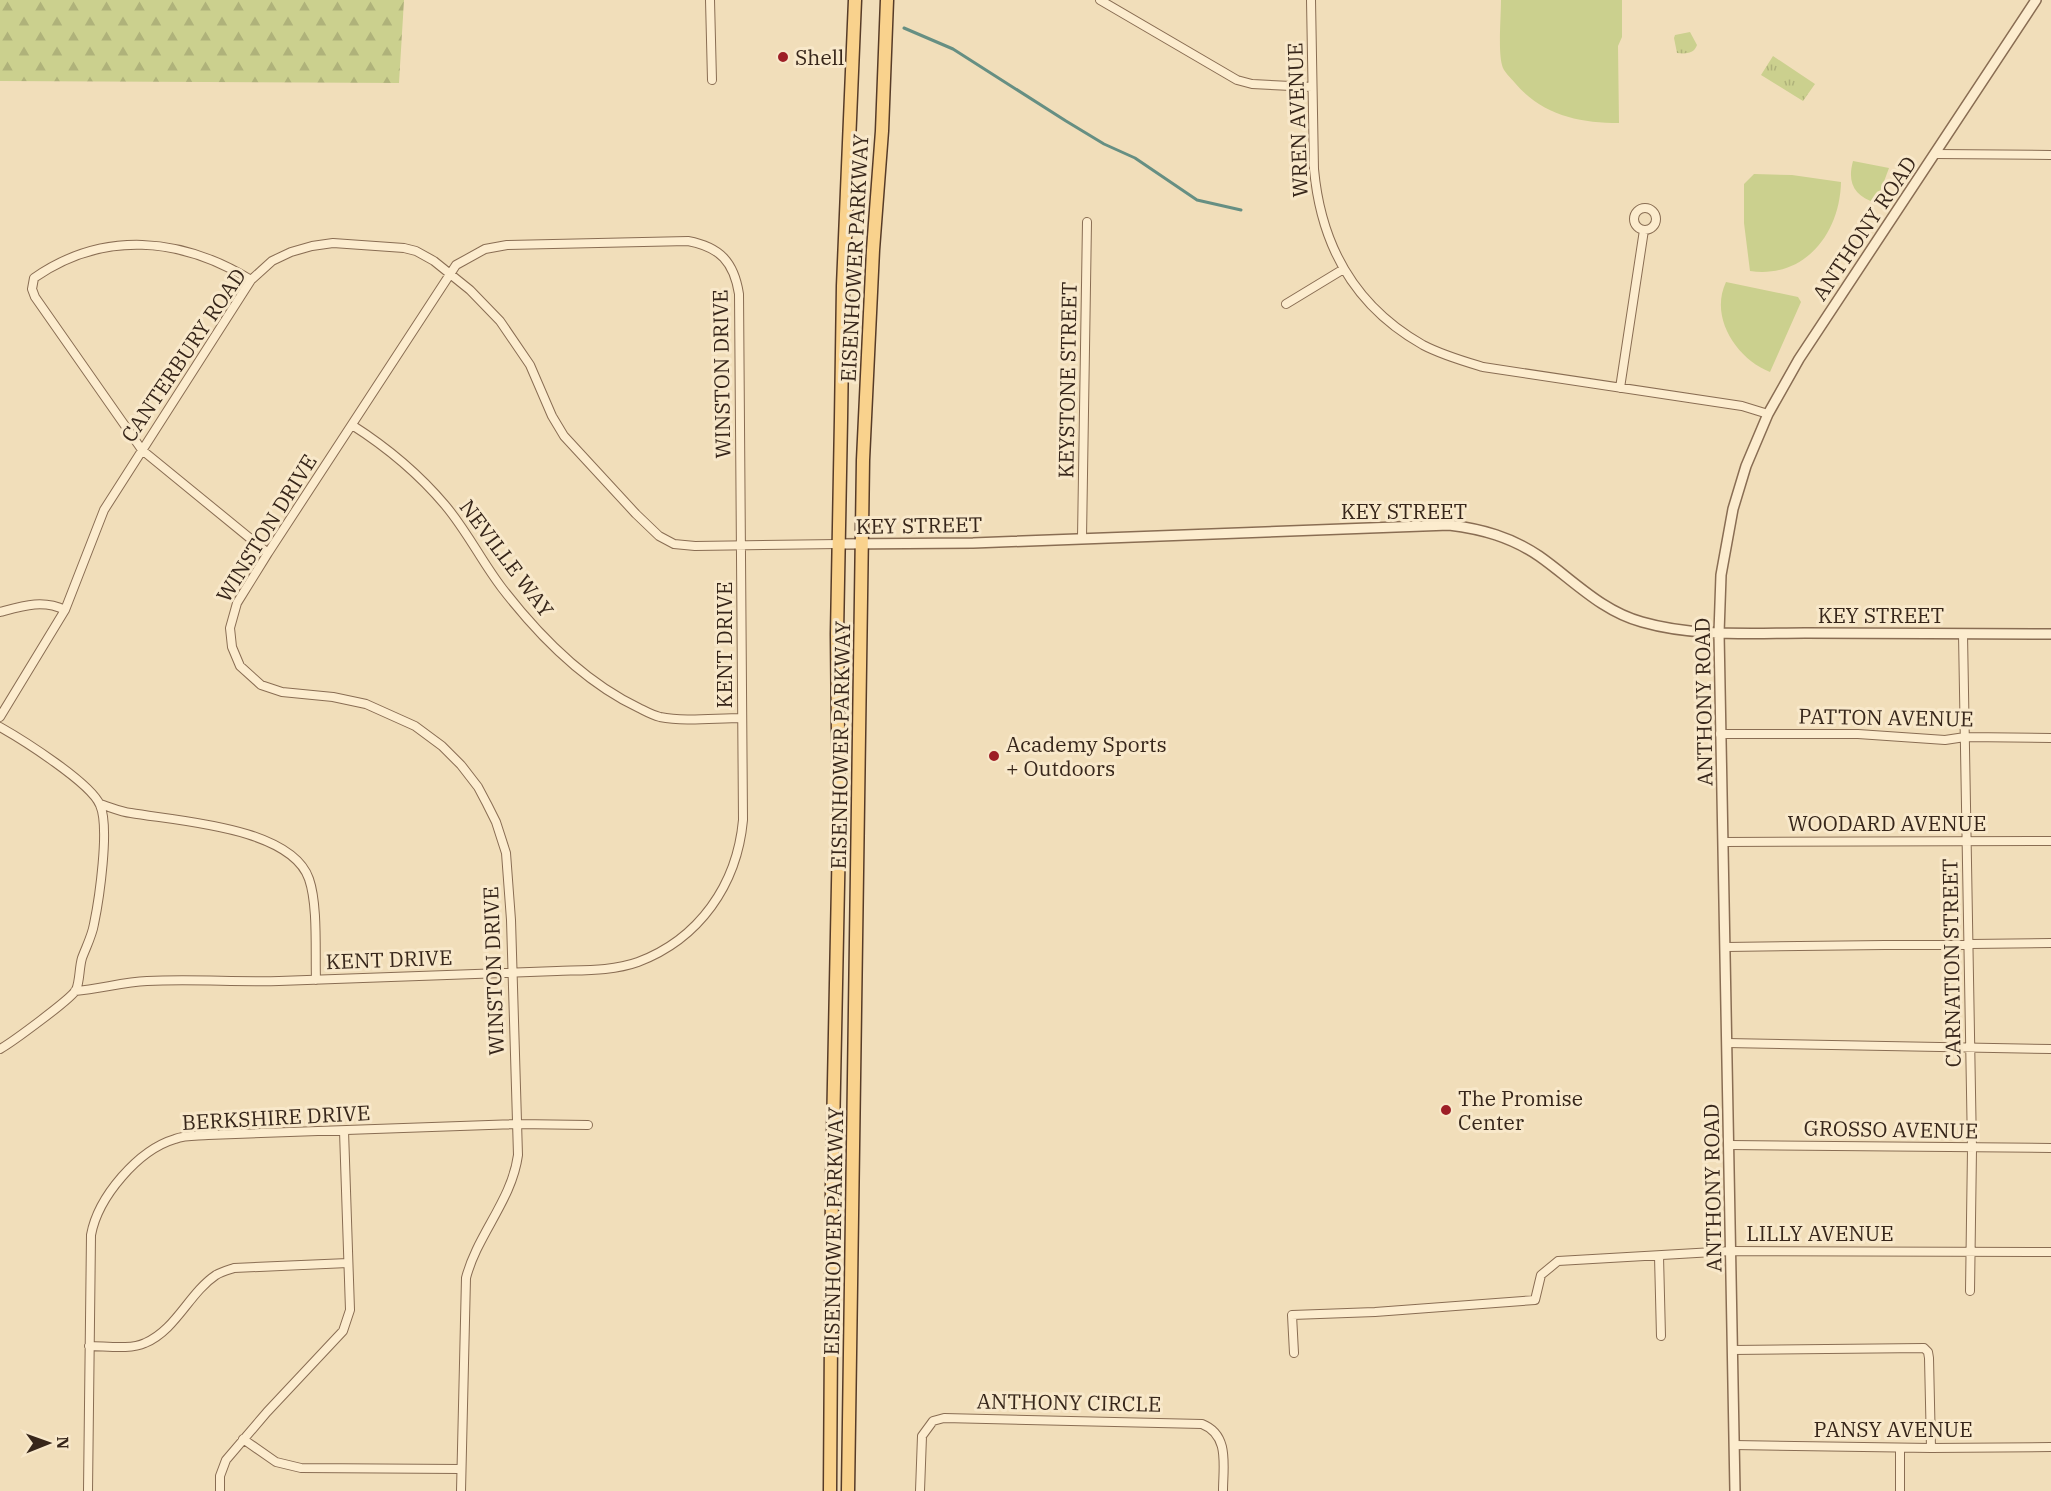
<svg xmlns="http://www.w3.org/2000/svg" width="2051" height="1491" font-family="'IBM Plex Serif',serif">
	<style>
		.forest { fill: url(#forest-firs) }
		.park { fill: url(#park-tufts) }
		.pitch { fill: #cbd08e }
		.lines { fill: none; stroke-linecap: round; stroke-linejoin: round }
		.stream { stroke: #668f83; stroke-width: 3 }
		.minor-casing { stroke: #896d53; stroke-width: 10 }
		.tertiary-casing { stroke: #896d53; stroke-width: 12 }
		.primary-casing { stroke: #563b28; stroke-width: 15 }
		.minor { stroke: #fcecce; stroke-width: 8 }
		.tertiary { stroke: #fcecce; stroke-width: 9 }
		.primary { stroke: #f9d28d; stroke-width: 12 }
		.poi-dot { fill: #9d1e26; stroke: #f8e8ca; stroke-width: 2 }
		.labels { text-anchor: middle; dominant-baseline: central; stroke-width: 6; stroke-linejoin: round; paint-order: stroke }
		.poi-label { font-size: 21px; fill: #37261a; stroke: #f8e8ca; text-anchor: start }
		.street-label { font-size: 21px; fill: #37261a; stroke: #f8e8ca }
	</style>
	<defs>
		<pattern id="forest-firs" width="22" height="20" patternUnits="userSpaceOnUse" patternTransform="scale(1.5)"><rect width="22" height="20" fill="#cbd08e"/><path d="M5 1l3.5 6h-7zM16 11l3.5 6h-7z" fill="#afb27a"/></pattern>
		<pattern id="park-tufts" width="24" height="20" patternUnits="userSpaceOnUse" patternTransform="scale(1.5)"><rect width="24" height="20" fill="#cbd08e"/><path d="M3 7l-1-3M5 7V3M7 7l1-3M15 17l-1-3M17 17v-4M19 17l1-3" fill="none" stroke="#afb27a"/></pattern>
	</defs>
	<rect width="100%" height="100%" fill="#f1deba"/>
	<!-- forest -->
	<path class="forest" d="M0,0h404l-5,83 -399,-2z"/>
	<!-- park -->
	<path class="park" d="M1690,32l7,13c-3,9 -12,9 -20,8l-3,-15 1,-3z
		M1773,56l42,28 -12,17 -42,-26z"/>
	<!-- pitch -->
	<path class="pitch" d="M1501,0h121v37l-4,9 1,77c-40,0 -77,-8 -104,-40 -4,-5 -12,-12 -13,-18 -4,-15 -1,-48 -1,-65z
		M1853,161l36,7 -13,35c-22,-7 -29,-20 -23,-42z
		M1754,174l38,1 49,7c-1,51 -36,97 -91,89l-6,-48v-39z
		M1726,282l72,15 3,5 -31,70c-33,-13 -61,-54 -44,-90z"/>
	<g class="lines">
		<!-- stream -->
		<path class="stream" d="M904,28l49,21 113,72 38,23 31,14 62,42 44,10"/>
		<defs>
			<path id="minor" d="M710,0l2,80
				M1100,0l137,80 15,4 60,3
				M1311,0l3,169c7,77 40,137 109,176 19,10 40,16 60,22l259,39 26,8
				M1936,154l115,1
				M1634 219a11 11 0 1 1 22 0a11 11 0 1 1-22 0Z
				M251,280c-70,-43 -148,-50 -217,-2l-2,11 3,8 107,153 126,103
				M1286,304l56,-34
				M1620,388l24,-158
				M352,425c36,23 66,48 93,80 22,26 37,57 57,83 37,48 82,94 137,120 6,3 13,7 21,9 25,5 55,1 82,1
				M1082,538l5,-316
				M0,612c22,-6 43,-13 65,-2
				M1963,634l9,515 -2,142
				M0,717l65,-107 39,-100 147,-230 21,-19 19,-9 21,-6 21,-3 71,5 12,3 18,10 36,29 30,31 30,44 22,51 12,20 72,78 23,22 15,8 21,2 144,-2
				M0,727c23,13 91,56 100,78 10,22 -1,95 -6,119 -2,12 -8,23 -12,34 -3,10 -2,23 -6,32 -5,9 -65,53 -76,59
				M1720,734h138l87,6 20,-3 86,1
				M100,804c10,3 21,8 31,9 46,8 160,14 178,66 9,26 6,72 7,101
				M1723,842l328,-1
				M1726,947l325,-4
				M75,991c25,-2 48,-9 72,-10 44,-2 89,1 132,0 66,-2 131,-5 196,-7 27,-1 55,-2 82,-3 27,-1 56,0 81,-9 61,-23 99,-77 105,-142l-4,-526c-5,-32 -19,-47 -51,-53l-181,4 -22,4 -29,16 -188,288 -31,50 -7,25 2,19 8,19 21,19 21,7 51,5 33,7 49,22 27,20 19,19 17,22 9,17 9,18 10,31 5,67 7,235c-6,45 -41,80 -52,123l-5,213
				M1727,1043l324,6
				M1730,1145l321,3
				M1659,1256l2,80
				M89,1346c17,0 41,4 56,-3 31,-13 44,-50 71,-68 5,-3 12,-5 18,-7l114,-5
				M1732,1350l192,-2 4,4 1,6 2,90
				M1294,1353l-2,-38 83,-3 160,-12 6,-25 17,-14 173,-10 320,1
				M243,1439l33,23 25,6 160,1
				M1734,1445l197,3 120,-1
				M1900,1448v43
				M88,1491l3,-256c7,-38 47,-85 84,-96 10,-4 23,-3 33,-4l309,-11 71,1
				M220,1491v-15l6,-16 41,-48 76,-81 7,-21 -6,-179
				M920,1491l2,-55 11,-15 11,-3 258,6c28,11 21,42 21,67"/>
			<path id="tertiary" d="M839,544l134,-1 476,-18c33,4 62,12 90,31 33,23 62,55 103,66 52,15 109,11 163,11 82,0 164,1 246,1
				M1735,1491l-16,-858 2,-58 12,-66 13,-43 22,-52 31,-55 237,-359"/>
			<path id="primary" d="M830,1491l2,-309 7,-347 -2,-201 4,-215 2,-133 12,-286
				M848,1491l15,-1031 10,-210 9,-119 5,-131"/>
		</defs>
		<!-- minor casing -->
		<use href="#minor" class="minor-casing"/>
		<!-- tertiary casing -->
		<use href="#tertiary" class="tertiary-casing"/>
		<!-- primary casing -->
		<use href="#primary" class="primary-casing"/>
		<!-- minor -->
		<use href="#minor" class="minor"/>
		<!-- tertiary -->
		<use href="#tertiary" class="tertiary"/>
		<!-- primary -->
		<use href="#primary" class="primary"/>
	</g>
	<!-- markers -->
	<g class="poi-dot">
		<circle cx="783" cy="57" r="6"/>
		<circle cx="994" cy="756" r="6"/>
		<circle cx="1446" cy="1110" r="6"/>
	</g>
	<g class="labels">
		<!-- poi labels -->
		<g class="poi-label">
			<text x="795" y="57">Shell</text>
			<text x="1006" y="744">Academy Sports<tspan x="1006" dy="24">+ Outdoors</tspan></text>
			<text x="1458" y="1098">The Promise<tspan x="1458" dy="24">Center</tspan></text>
		</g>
		<!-- street labels -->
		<g class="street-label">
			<text transform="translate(1297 120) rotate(-92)">WREN AVENUE</text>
			<text transform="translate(1864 228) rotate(-56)">ANTHONY ROAD</text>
			<text transform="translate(854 258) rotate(-87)">EISENHOWER PARKWAY</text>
			<text transform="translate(183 355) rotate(-56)">CANTERBURY ROAD</text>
			<text transform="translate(721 374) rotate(-91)">WINSTON DRIVE</text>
			<text transform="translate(1067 380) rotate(-89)">KEYSTONE STREET</text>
			<text x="1404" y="511">KEY STREET</text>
			<text transform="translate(919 525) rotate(-1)">KEY STREET</text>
			<text transform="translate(266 528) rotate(-58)">WINSTON DRIVE</text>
			<text transform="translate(507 558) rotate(53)">NEVILLE WAY</text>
			<text x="1881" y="615">KEY STREET</text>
			<text transform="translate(724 645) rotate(-90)">KENT DRIVE</text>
			<text transform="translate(1703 702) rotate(-91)">ANTHONY ROAD</text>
			<text transform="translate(1886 717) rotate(1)">PATTON AVENUE</text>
			<text transform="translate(840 745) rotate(-89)">EISENHOWER PARKWAY</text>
			<text x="1887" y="823">WOODARD AVENUE</text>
			<text transform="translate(389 959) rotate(-2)">KENT DRIVE</text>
			<text transform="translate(1951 963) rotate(-91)">CARNATION STREET</text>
			<text transform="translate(493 971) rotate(-92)">WINSTON DRIVE</text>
			<text transform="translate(276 1117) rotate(-3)">BERKSHIRE DRIVE</text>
			<text transform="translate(1891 1129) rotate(1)">GROSSO AVENUE</text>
			<text transform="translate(1712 1188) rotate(-91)">ANTHONY ROAD</text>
			<text transform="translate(833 1231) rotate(-89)">EISENHOWER PARKWAY</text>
			<text x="1820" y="1233">LILLY AVENUE</text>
			<text transform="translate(1069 1402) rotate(1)">ANTHONY CIRCLE</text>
			<text x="1893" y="1429">PANSY AVENUE</text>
		</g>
	</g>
	<!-- north arrow -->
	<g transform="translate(48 1443) rotate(89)" stroke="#f8e8ca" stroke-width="4.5" paint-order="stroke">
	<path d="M0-4.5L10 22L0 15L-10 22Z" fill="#37261a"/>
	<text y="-9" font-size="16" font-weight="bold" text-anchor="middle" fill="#37261a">N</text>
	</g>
</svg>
